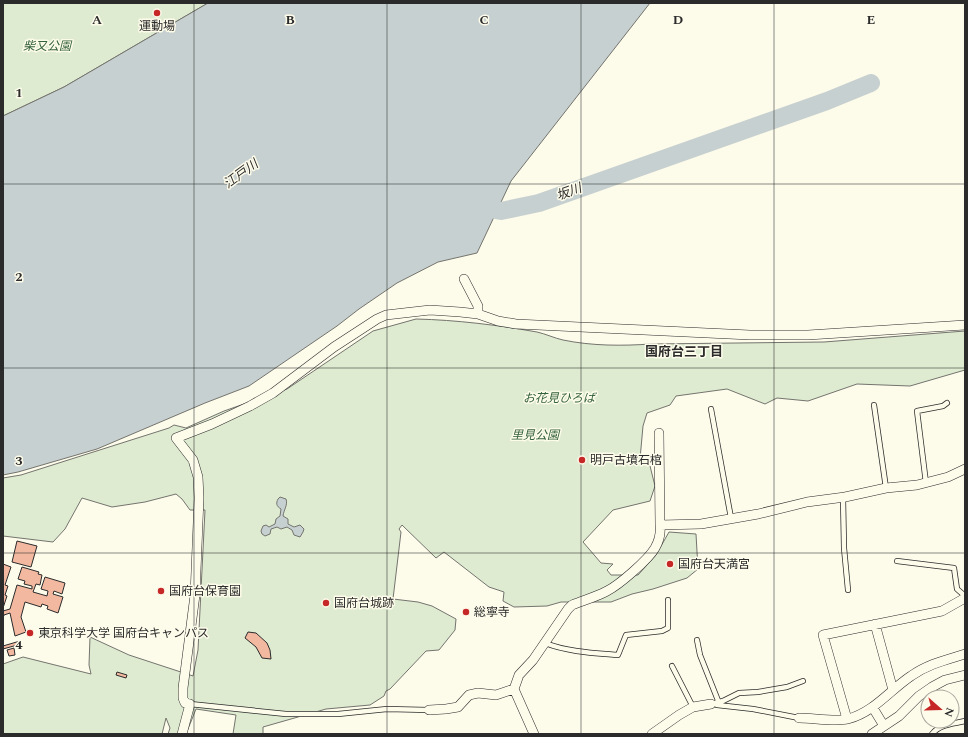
<svg xmlns="http://www.w3.org/2000/svg" width="968" height="737" font-family="Spectral,'Noto Sans JP',serif">
	<style>
		.green { fill: #deebd1; stroke: #74746e }
		.water { fill: #c7d0d0; stroke: #74746e }
		.lines { fill: none; stroke-linecap: round; stroke-linejoin: round }
		.river { stroke: #c7d0d0; stroke-width: 18 }
		.building { fill: #f2b8a0; stroke: #2b2b2b }
		.service-casing { stroke: #2b2b2b; stroke-width: 6 }
		.minor-casing { stroke: #2b2b2b; stroke-width: 10 }
		.service { stroke: #fdfbea; stroke-width: 4.5 }
		.minor { stroke: #fdfbea; stroke-width: 9 }
		.grid { fill: none; stroke: #2b2b2b; stroke-width: 1; stroke-opacity: 0.55 }
		.poi-dot { fill: #c62828; stroke: #fdfbea; stroke-width: 1.5 }
		.labels { text-anchor: middle; dominant-baseline: central; stroke-width: 3; stroke-linejoin: round; paint-order: stroke }
		.poi-label { font-size: 12px; fill: #2b2b2b; stroke: #fdfbea; text-anchor: start }
		.park-label { font-size: 12px; font-style: italic; fill: #34623c; stroke: #fdfbea }
		.water-label { font-size: 13px; font-style: italic; fill: #2b2b2b; stroke: #fdfbea }
		.neighbourhood-label { font-size: 13px; font-weight: bold; fill: #2b2b2b; stroke: #fdfbea }
		.grid-label { font-size: 13px; text-anchor: middle; font-weight: bold; fill: #2b2b2b; stroke: #fdfbea; stroke-width: 3; stroke-linejoin: round; paint-order: stroke }
	</style>
	<rect width="100%" height="100%" fill="#fdfbea"/>
	<!-- green -->
	<path class="green" d="M3,3h205l-144,84 -61,29z
		M416,319c41,1 81,6 121,13 9,2 17,6 26,8 29,6 59,6 88,4l173,-2 141,-11v39l-55,16 -53,-2 -49,17 -31,-3 -12,6 -38,-15 -51,7 -6,9 -23,8 -4,13 -3,33 10,7 5,20 -5,15 -37,9 -30,32 18,21 12,1 -6,6 4,5h27l18,-20 13,-23 27,2 2,35 -11,9 -34,11 -21,5 -21,8h-50l-14,4 -33,1 -11,-6 1,-9 -15,-5 -45,-35 -8,6 -34,-33 -3,4 2,3 -8,67 25,3 14,4 24,13 -1,11 -16,20 -13,1 -36,38 -4,2 -2,5 -14,9 -44,4 -63,18v7h-30l3,-19 -40,-6 -10,25h-18l2,-6 -4,-10 -4,16h-159v-70l20,-7 68,17 -2,-9 1,-28 39,18 64,21 5,-26 7,-140h-15l-8,-11 -6,-5 -31,8 -33,5 -30,-9 -17,31 -12,13 -50,-6v-58l18,-3 148,-47 5,-3 12,3 38,-17 63,-22 86,-58z"/>
	<!-- water -->
	<path class="water" d="M208,3h442l-139,178 -34,72 -39,9 -41,21 -38,26 -22,17 -88,60 -44,17 -108,46 -79,23 -15,3v-359l61,-29z
		M280,497l6,2c2,6 -2,10 -3,17l5,3v5l6,3 6,-2 4,4 -1,3 -3,5 -6,-2 -2,-5 -5,-3 -6,2 -4,-2 -6,2 -1,5 -5,2 -3,-2 -1,-3 2,-5 3,-1 3,2 6,-3 1,-5 4,-3 1,-7c-5,-3 -5,-6 -3,-10z"/>
	<g class="lines">
		<!-- river -->
		<path class="river" d="M472,206l29,5 38,-8 288,-102 44,-18"/>
	</g>
	<!-- building -->
	<path class="building" d="M17,541l20,5 -6,21 -19,-5z
		M3,564l8,3 -6,18 3,1 -3,9 2,1 -4,12z
		M22,567l17,5 -1,2 4,1 -2,10 -4,-1 -3,8 14,4 1,-5 -7,-2 4,-12 20,6 -3,11 -8,-3 -1,3 10,3 -5,16 -11,-4 1,-3 -6,-2 -1,3 -16,-5 -4,15 5,15 -11,4 -5,-23 -6,2 -1,3v-7l7,-2 7,-24 15,4v-3l-8,-2 1,-3 -7,-2z
		M345,602h10l-1,6h-10z
		M248,632l8,1 11,10 3,7 1,9 -9,-1 -6,-11 -11,-9z
		M20,641l1,3 -18,5v-3z
		M14,648l1,7 -6,1 -2,-6z
		M117,672l10,3 -1,3 -10,-3z"/>
	<g class="lines">
		<defs>
			<path id="service" d="M874,405l12,83
				M711,409l20,109
				M926,483l-9,-72 26,-5 4,-3
				M843,497l1,51 4,42
				M897,561l57,7 3,21 8,7
				M697,640l3,15 19,48
				M545,643c23,9 49,10 73,12l8,-20 36,-4 6,-3v-28
				M672,666l21,41
				M190,704l96,10h52l49,-5 42,1
				M711,704l12,-3 16,-8 19,-1 29,-5 16,-6
				M717,705l36,4 46,9
				M932,734c8,-10 21,-10 33,-13"/>
			<path id="minor" d="M464,279l14,27v8
				M659,433l1,92
				M875,624l18,66
				M873,708l11,18
				M429,710l17,-1 12,-2 11,-12 9,-2 18,2 18,-6
				M799,718c14,0 37,4 49,1 26,-7 42,-29 63,-43 17,-12 35,-16 54,-22
				M847,719l-24,-84 119,-24 23,-13
				M182,734l8,-30 -5,-1 -2,-5v-10l12,-93 4,-97 -1,-21 -5,-17 -17,-22 36,-14 38,-18 23,-13 61,-46 43,-28 9,-4 44,-5 30,2 18,2 20,7 18,3 234,11h58l157,-10
				M534,734l-20,-45 5,-14 14,-15 35,-51 4,-4c12,-5 24,-8 35,-14 12,-6 41,-31 48,-43 4,-7 6,-15 5,-23l41,-1 57,-10 49,-12 38,-5 41,-9 31,-3 31,-8 17,-8
				M652,734l27,-19 14,-8 18,-3
				M872,734l27,-18 20,-20 13,-9 13,-7 20,-5"/>
		</defs>
		<!-- service casing -->
		<use href="#service" class="service-casing"/>
		<!-- minor casing -->
		<use href="#minor" class="minor-casing"/>
		<!-- service -->
		<use href="#service" class="service"/>
		<!-- minor -->
		<use href="#minor" class="minor"/>
	</g>
	<!-- grid -->
	<path class="grid" d="M194,3v731M387,3v731M581,3v731M774,3v731M3,184h962M3,368h962M3,553h962"/>
	<!-- markers -->
	<g class="poi-dot">
		<circle cx="157" cy="13" r="4"/>
		<circle cx="582" cy="460" r="4"/>
		<circle cx="670" cy="564" r="4"/>
		<circle cx="161" cy="591" r="4"/>
		<circle cx="326" cy="603" r="4"/>
		<circle cx="466" cy="612" r="4"/>
		<circle cx="30" cy="633" r="4"/>
	</g>
	<g class="labels">
		<!-- poi labels -->
		<g class="poi-label">
			<text x="157" y="26" text-anchor="middle">運動場</text>
			<text x="590" y="460">明戸古墳石棺</text>
			<text x="678" y="564">国府台天満宮</text>
			<text x="169" y="591">国府台保育園</text>
			<text x="334" y="603">国府台城跡</text>
			<text x="474" y="612">総寧寺</text>
			<text x="38" y="633">東京科学大学 国府台キャンパス</text>
		</g>
		<!-- park labels -->
		<g class="park-label">
			<text x="47" y="46">柴又公園</text>
			<text x="559" y="398">お花見ひろば</text>
			<text x="535" y="435">里見公園</text>
		</g>
		<!-- water labels -->
		<g class="water-label">
			<text transform="translate(241 174) rotate(-36)">江戸川</text>
			<text transform="translate(569 192) rotate(-20)">坂川</text>
		</g>
		<!-- neighbourhood labels -->
		<g class="neighbourhood-label">
			<text x="684" y="352">国府台三丁目</text>
		</g>
	</g>
	<g class="grid-label">
		<text x="97" y="24">A</text>
		<text x="290" y="24">B</text>
		<text x="484" y="24">C</text>
		<text x="678" y="24">D</text>
		<text x="871" y="24">E</text>
		<text x="19" y="97">1</text>
		<text x="19" y="281">2</text>
		<text x="19" y="465">3</text>
		<text x="19" y="649">4</text>
	</g>
	<!-- border -->
	<rect width="968" height="737" fill="none" stroke="#2b2b2b" stroke-width="8"/>
	<!-- north arrow -->
	<g transform="translate(940 709) rotate(110)"><circle r="19" fill="#fdfbea" stroke="#a9a89e"/>
	<path d="M0-3L7 15L0 10L-7 15Z" fill="#c62828"/>
	<text y="-6" font-size="11" font-weight="bold" text-anchor="middle" fill="#2b2b2b">N</text>
	</g>
</svg>
